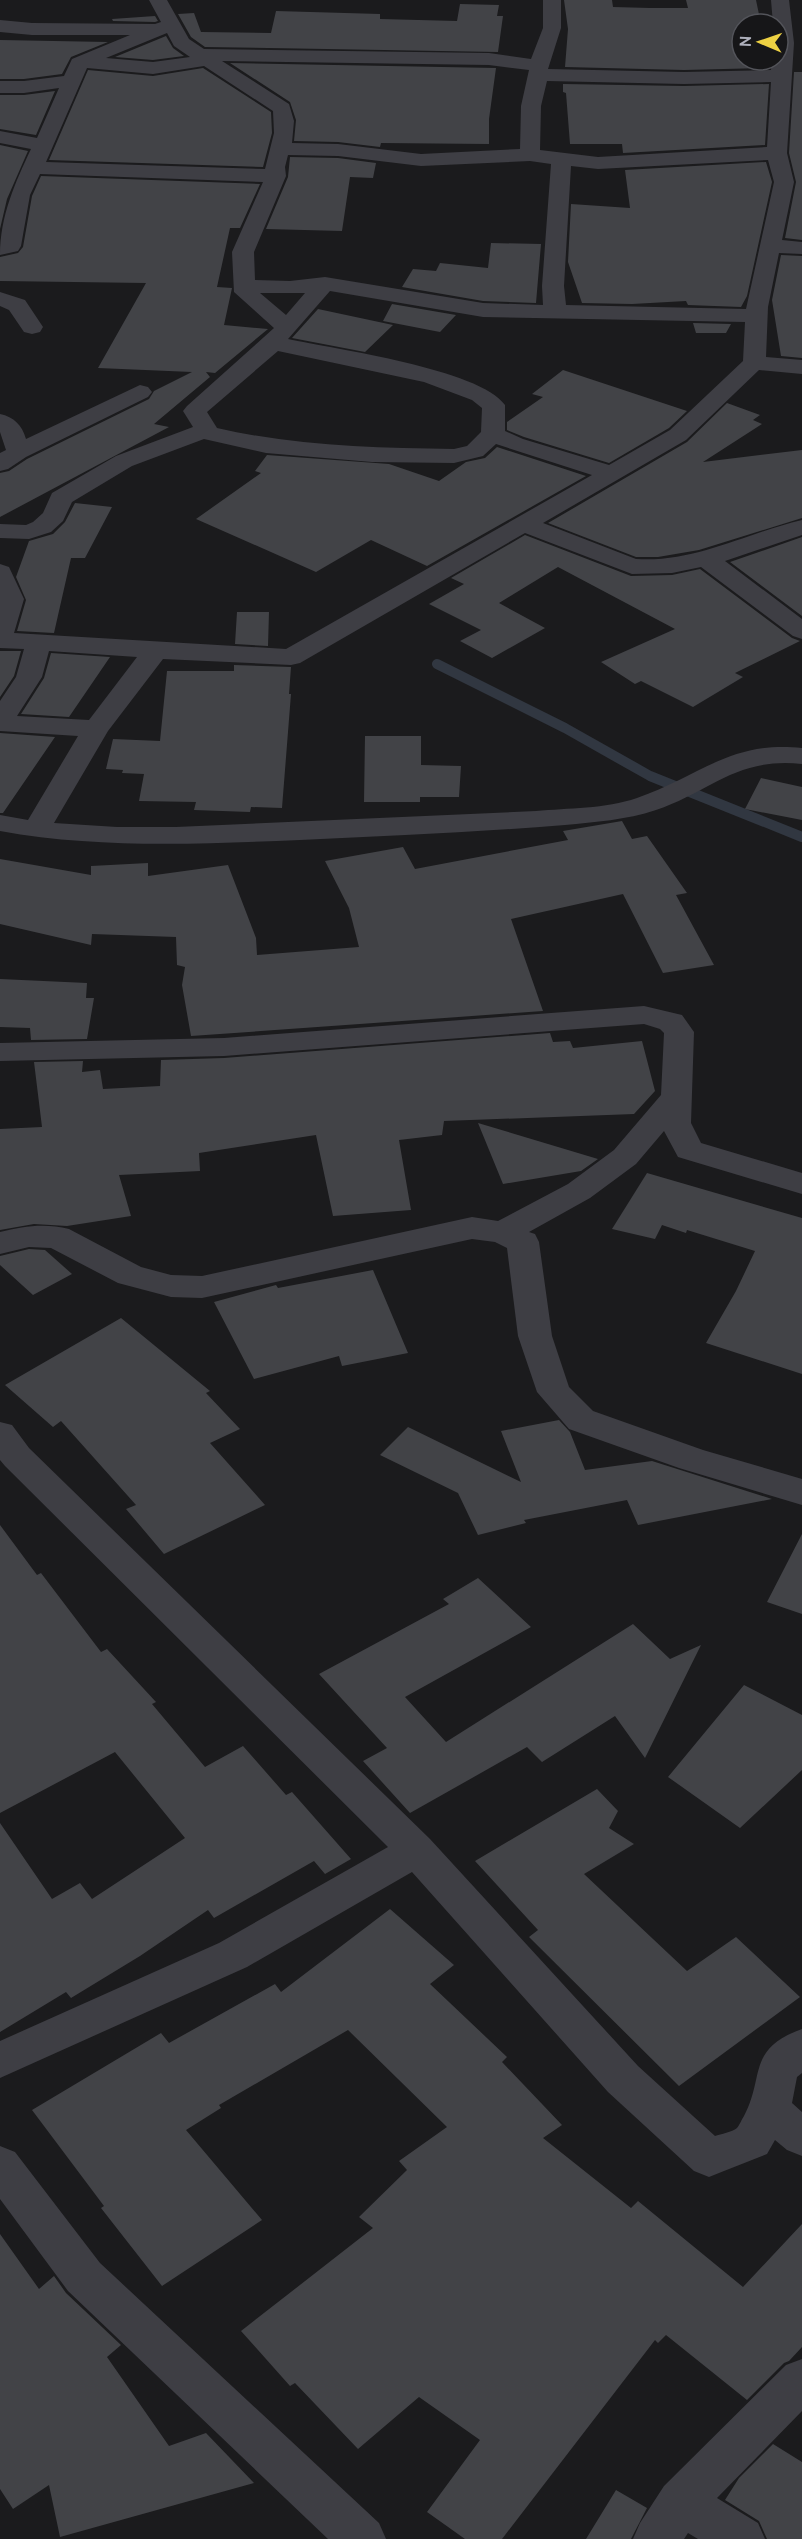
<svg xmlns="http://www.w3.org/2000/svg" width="802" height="2539" font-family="Cabin,sans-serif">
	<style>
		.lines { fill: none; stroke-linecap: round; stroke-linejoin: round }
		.stream { stroke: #313741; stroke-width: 10 }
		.building { fill: #424347 }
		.minor { fill: #3e3e44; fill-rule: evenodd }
	</style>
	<rect width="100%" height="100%" fill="#1b1b1d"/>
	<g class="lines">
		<!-- stream -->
		<path class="stream" d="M437,664l128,64 85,48 152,61"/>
	</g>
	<!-- building -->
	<path class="building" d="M564,0h48l1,7 37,1h38l-2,-8h70l5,24h-19v36h26l1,8 -85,2 -119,-3 3,-38z
		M460,4l39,1 -2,11h6l-5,36 -293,-5 -14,-10 -13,-23 16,-1 7,19 70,1 5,-22 104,3v5l77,2z
		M155,16l3,5 -3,1 -42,-1 -1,-2z
		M166,36l7,12 11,8 -31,4 -38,-3z
		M0,40l108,2 -37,15 -9,17 -38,5h-24z
		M230,63l266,5 -7,51v25l-108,-1 -1,4 -42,-5 -44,-1 2,-21 -6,-18z
		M203,68l68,44 1,21 -9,34 -214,-7 39,-90 65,6z
		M794,72h8v168l-17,-2 11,-56 -7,-29z
		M563,84l121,2 85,-2 -4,61 -142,8 -1,-9h-52l-4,-51 -3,-1z
		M55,91l-19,44 -36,-6v-34h24z
		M0,145l28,6 -21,48 -7,30z
		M290,157l48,1 38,5 -3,15 -23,-1 -8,54 -76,-2 22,-52z
		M766,162l6,20 -25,114 -6,11 -53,-2 -2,-4 -54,3 -50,-1 -14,-41 3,-58 59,4 -5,-38z
		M41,176l219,8 -20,44h-10l-13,59 15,1 -8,37 44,4 -53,44 -9,-1 4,5 -56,47 15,3 -169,90v-44l9,-2 18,-12 122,-60 5,-8 38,-19 -94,-4 48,-85 -146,-2v-24l18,-4 5,-6 9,-51z
		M491,243l50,1 -5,59 -53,-2 -81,-14 11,-18 23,2 4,-8 48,5z
		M781,255l21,1v102l-21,-2 -9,-56z
		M392,304l64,11 -16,17 -57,-11z
		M318,309l75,16 -28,27 -73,-14z
		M693,323l38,1 -5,9h-30z
		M563,370l124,41 -18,17 -60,35 -85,-26 -17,-7v-8l36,-25 -11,-3z
		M727,403l33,12 -7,5 9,4 -59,38 99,-12v68l-103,32 -41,7h-22l-88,-34 139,-81z
		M497,447l89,29 -159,90 -56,-26 -55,32 -120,-53 65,-46 -6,-2 12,-16 122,9 50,17 27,-19 19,-4z
		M75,503l37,4 -27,51h-14l-17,75 -37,-2 9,-31 -10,-23 13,-36 24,-7 12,-12z
		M525,535l106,41 41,-1 28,-6 92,69 8,3 -65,32 8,4 -50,30 -52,-26 -6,3 -34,-22 74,-33 -117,-62 -59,36 46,25 -53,30 -32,-17 21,-11 -52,-26 35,-20 -13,-6z
		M802,537v79l-72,-54z
		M237,612h32l-1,34 -33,-2z
		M0,651h21l-7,25 -14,21z
		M51,653l59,4 -41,60 -48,-3 23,-36z
		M234,665l57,2 -2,27h2l-9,114 -31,-1 -1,5 -56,-2 2,-8 -57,-1 5,-27 -22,-1 1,-3 -17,-1 7,-30 47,2 7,-70h67z
		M0,733l55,4 -52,76h-3z
		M365,736h56v29l40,1 -2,31h-39v5h-56z
		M761,778l41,9v33l-57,-11z
		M622,821l10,18 15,-3 40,57 -11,2 38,70 -51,8 -40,-79 -112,25 32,92 -352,25 -9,-51 3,-18 -8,-2 -1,-28 -84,-3 -1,11 -91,-21v-65l91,16v-9l57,-3v13l80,-11 28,73 1,17 102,-8 -10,-39 -24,-47 78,-14 12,22 153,-29 -5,-9z
		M0,979l87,4 -1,15h8l-7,41 -56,1 -1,-12 -30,-1z
		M550,1033l3,9 17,-1 3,7 69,-7 13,50 -21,23 -190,7 -2,14 -43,5 12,70 -78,6 -17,-81 -117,18 1,18 -81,4 12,41 -64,10 -33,-2 -34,6v-101l42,-2 -8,-65 49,-1 -1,11 18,-2 3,19 57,-3 1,-26 63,-2z
		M478,1123l120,36 -17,12 -78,13z
		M647,1173l155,45v156l-96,-31 30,-52 19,-40 -68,-21 -1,3 -24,-8 -7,14 -43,-10z
		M29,1249l16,1 27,24 -39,21 -33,-30v-9z
		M373,1270l35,83 -66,13 -3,-10 -85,23 -40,-77 62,-17 2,3z
		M121,1318l89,73 -4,2 34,36 -30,14 55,62 -101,49 -38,-45 10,-4 -75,-84 -8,6 -48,-42z
		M559,1420l11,12 15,38 67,-9 120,38 -134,26 -11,-25 -103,20 2,3 -48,12 -20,-42 -78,-38 28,-28 113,55 -20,-51z
		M0,1525l37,50 4,-2 60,79 6,-3 49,53 -4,2 53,63 38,-21 43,49 6,-3 59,67 -26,15 -11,-13 -100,57 -6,-8 -68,46 -69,42 -5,-6 -66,40v-209l52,76 28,-16 12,16 93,-61 -70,-86 -115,61z
		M802,1534v80l-35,-12z
		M478,1578l53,49 -126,70 41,45 187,-118 37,35 31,-14 -56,113 -30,-42 -73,46 -15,-15 -117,66 -47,-52 24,-13 -68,-74 130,-70 -6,-5z
		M744,1685l58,30v55l-62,58 -72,-51z
		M597,1789l21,22 -9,17 25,16 -50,30 103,97 49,-34 64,60 -121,89 -150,-149 9,-7 -63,-69z
		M390,1909l64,56 -24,19 77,73 -5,5 60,63 -19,13 88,70 7,-7 105,86 59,-63v123l-13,14 -5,2 -37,37 -81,-65 -8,8 -3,-3 -153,199h-37l-38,-27 53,-72 -61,-43 -61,52 -63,-66 -5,3 -49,-55 132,-103 -14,-11 48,-47 -8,-9 48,-34 -99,-97 -129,75 2,3 -35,22 76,90 -100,66 -61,-78 3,-2 -72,-96 129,-77 8,10 106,-59 6,8z
		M0,2234l39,55 15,-13 12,17 55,52 -14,12 62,89 37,-13 48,50 -194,54 -11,-52 -36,24 -13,-20z
		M773,2444l29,18v77h-35l-8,-18 -34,-21 14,-22z
		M616,2490l31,18 -16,31h-45z"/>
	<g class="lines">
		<!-- minor -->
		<path class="minor" d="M149,0h18l22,39 15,10 285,4 42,6 12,-31v-28h18v28l-13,41 136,3 87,-2 1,-10h6v-36h-5l-2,-24h18l5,43 -7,110 7,29 -12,58 20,2v12l-23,-1 -11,54 -2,50 36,3v14l-43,-4 -73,70 -143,83 93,36c59,4 110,-26 166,-39v15l-77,26 77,58v20l-9,-3 -92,-69 -29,6 -40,1 -107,-41 -225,130 -9,2 -128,-6 -55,72 -54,92 63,4h59l360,-16c32,-3 69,-2 101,-13 61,-21 94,-58 165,-50v16c-66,-7 -90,27 -146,46 -30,10 -61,12 -91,15 -88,7 -176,11 -265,15 -100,4 -201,9 -300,-9v-16l28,5 50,-84 -78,-5v-30l16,-24 8,-28 -24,-1v-84l9,3 15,32 -10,34 272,16 306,-174 -96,-31 -13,12 -29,7 -82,-1 -106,-9 -62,-14 -72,27 -60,36 -9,19 -12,11 -22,7 -29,-1v-14l26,1 7,-3 10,-9 9,-20 64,-37 77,-29 -10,-16 4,-5 87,-78 -40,-36 -2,-40 31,-70 -223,-8 -10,21 -9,51 -3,5 -18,4c0,-39 15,-72 31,-106l-31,-6v-12l37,7 22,-50 -35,5h-24v-12h24l40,-5 8,-17 58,-24h-98l-32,-3v-12l32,3 123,1 6,-2zM167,33l7,13 16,11 -37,5 -47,-4zM222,61l267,4 40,5 -8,36 -1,43 -99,5 -83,-10 -46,-1 2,-22 -5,-17zM204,66l69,45 1,22 -9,36 -219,-7 41,-94 66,6zM547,81l137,3 87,-2 -4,65 -169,10 -58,-7 1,-44zM288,155l50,1 83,10 109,-5 21,3 -9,122 1,19 -60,-2 -158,-26 -35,4 -35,-1 -1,-28 32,-76 -1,-9zM768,160l6,22 -28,127 -180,-4 -2,-19 7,-120 27,3zM330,291l153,26 262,5 -2,39 -73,69 -61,35 -86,-26 -18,-8v-26c-25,-36 -171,-56 -217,-66zM260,293h45l-19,22zM278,351l146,31 48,18 10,8 -1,24 -14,14 -13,3c-81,-1 -158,-3 -237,-21l-10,-16zM49,651l88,6 -48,63 -72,-4 25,-39z
			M0,292l25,8 18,27 -3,5 -8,2 -8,-2 -15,-22 -9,-4z
			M140,385l8,2 4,5 -4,5 -122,60 -18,12 -8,2v-18l6,-3 -6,-18v-18c14,3 22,11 26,25z
			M644,1006l38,9 12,17 -3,91 10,20 101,30v21l-124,-37 -14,-26 -28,33 -46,34 -61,34 6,2 4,8 13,94 17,51 24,24 110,39 99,29v26l-123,-37 -110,-39 -32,-37 -19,-56 -11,-88 -12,-6 -23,-3 -270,59 -31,-1 -53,-14 -67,-35 -22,-1 -29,7v-22c24,-6 45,-9 69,-3l72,38 30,8 31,1 270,-59 26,4 70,-37 46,-34 47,-55 3,-62 -4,-4 -16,-5 -420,32 -224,5v-18l224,-5z
			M0,1422l12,3 17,23 401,391 208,227 77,70c6,-2 17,-4 22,-8 2,-2 5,-9 7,-12 21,-39 2,-67 58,-87v44l-5,4 -5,26 10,9v44l-15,-6 -12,-10 -8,14 -43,17 -15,6 -15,-6 -86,-79 -196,-220 -165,95 -247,111v-37l219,-98 169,-96 -383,-381 -5,-6z
			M0,2146l15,6 85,111 279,260 7,16h-58l-260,-248 -68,-92z
			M802,2359v52l-85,87 41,25 7,16h-67l-10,-6 -4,6h-51l7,-16 24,-37 122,-121z"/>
	</g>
	<!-- north arrow -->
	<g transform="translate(760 42) rotate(272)"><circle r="28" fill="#161618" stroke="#53545a" stroke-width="1.5"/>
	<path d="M0-4.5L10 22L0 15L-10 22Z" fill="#edd143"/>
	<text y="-9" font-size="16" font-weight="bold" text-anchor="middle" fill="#aeb0bc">N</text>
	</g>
</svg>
